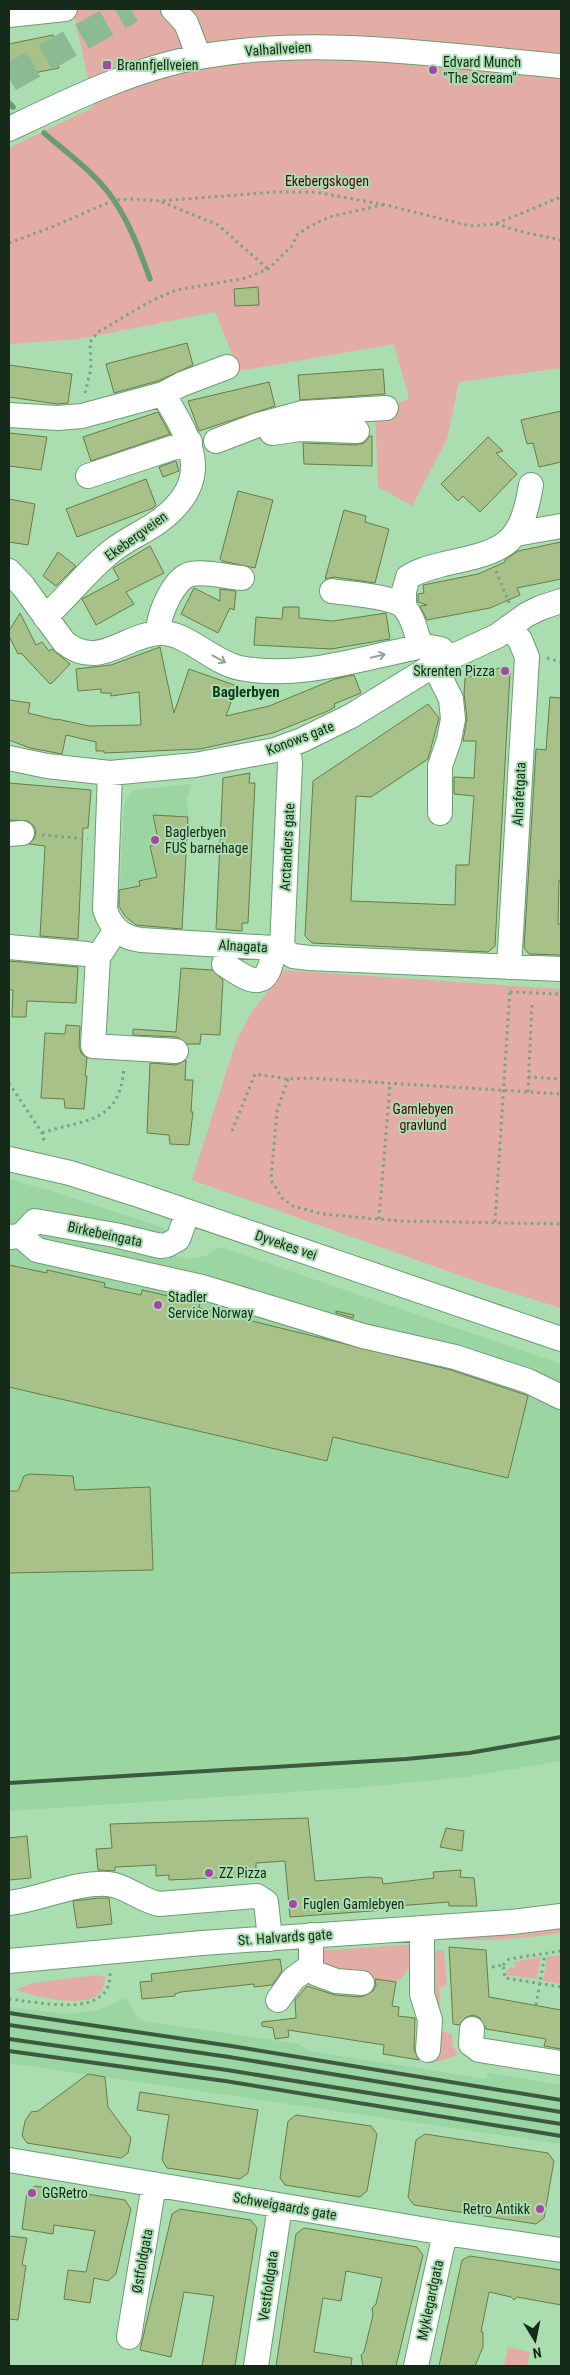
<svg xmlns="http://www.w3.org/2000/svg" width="570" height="2375" font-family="'Roboto Condensed',sans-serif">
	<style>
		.built { fill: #9ad5a2 }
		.green { fill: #e3ada5 }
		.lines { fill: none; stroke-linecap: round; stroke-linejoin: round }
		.stream { stroke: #6a9b71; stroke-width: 5.5 }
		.building { fill: #a7c188; stroke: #667d48 }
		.highway-tunnel { stroke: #8cba93; stroke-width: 28; stroke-dasharray: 28 14; stroke-linecap: butt }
		.minor-casing { stroke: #6b9d72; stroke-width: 26 }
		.path { stroke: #7aa37f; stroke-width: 3; stroke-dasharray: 2.5 4; stroke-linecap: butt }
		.minor { stroke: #fff; stroke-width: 24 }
		.rail { stroke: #3d5a41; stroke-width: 4 }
		.oneway { stroke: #969f98 }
		.poi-dot { fill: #a944a8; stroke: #aadeb1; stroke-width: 2 }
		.labels { text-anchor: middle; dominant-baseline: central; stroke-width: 4; stroke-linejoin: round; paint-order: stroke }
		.street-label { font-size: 14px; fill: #162a19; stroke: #aadeb1 }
		.poi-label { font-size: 14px; fill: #162a19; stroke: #aadeb1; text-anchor: start }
		.park-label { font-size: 14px; fill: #530304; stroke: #aadeb1 }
		.neighbourhood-label { font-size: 15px; font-weight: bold; fill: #0a3d18; stroke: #aadeb1 }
	</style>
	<rect width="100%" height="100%" fill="#aadeb1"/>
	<!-- built -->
	<path class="built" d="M192,784l-5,13 1,20 -6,112 -41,-2 -14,-8 -8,-13 5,-103 9,-13z
		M9,1179l39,11 116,38 10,27 15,4 17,-3 14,-9 341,117v397l-95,16 -99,10 -358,24z
		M126,1998l12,20 6,3 155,23 10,7 177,28 2,-7 73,13v59l-552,-81v-56l59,7 30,-4z"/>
	<!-- green -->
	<path class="green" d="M73,9h488v359l-102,14 -12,57 -35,67 -34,-19 -3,-76 34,-12 -15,-55 -155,27 -24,-59 -136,27 -70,5v-196l85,-41z
		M282,970l279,19v319l-77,-24 -292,-104 44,-139 17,-31 23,-29z
		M561,1927v6c-43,7 -84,8 -128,6z
		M417,1944c-4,16 -6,28 -21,38l-69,-10 -11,-21z
		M444,1950l3,36 -8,1 3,44 10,3 1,12 5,9 -25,8 2,-32 -4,-79z
		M561,1955v29l-18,-3 4,-24z
		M541,1957l-4,22 -31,-4 1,-5 4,-3 4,2 -1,-7z
		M97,1975l8,2c-1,3 0,8 -2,11 -10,25 -71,7 -88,2l17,-7z
		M508,2347l22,5 -3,14h-23z"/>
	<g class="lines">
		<!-- stream -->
		<path class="stream" d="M9,103l4,4
			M44,133c24,21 54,42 71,69 16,24 25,50 35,77"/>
	</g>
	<!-- building -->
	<path class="building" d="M53,35l6,33 -50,10v-34z
		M258,287l1,18 -24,1 -1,-17z
		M187,343l6,22 -35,16 -44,12 -8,-29z
		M9,365l63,9 -4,29 -11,1 -48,-7z
		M383,369l2,25 -85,6 -2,-25z
		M269,382l6,24 -76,25 -11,-30z
		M561,411v51l-22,5 -6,-24 -6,1 -6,-24z
		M158,412l12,22 -79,27 -8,-24z
		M9,433l38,4 -6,33 -32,-4z
		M370,436h2v30l-68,-2 -1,-21 54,2 7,-2z
		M488,437l15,14 -7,2 21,21 -37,38 -17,-16 -5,5 -17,-17z
		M176,461l3,10 -16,6 -4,-10z
		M146,479l10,26 -3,3 -76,29 -11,-28z
		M238,491l35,9 -18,68 -33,-7 -2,-2z
		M9,499l26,5 -7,41 -19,-3z
		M344,510l22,6 -1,6 24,7 -14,54 -41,-6 -9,2z
		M561,542v37l-44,9 3,7 -30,13 -63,12 -7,-14 7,-1 -9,-3v-8l6,-1 -1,-8 55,-11 27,-12v-2l13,-9z
		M150,546l14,27 -38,19 8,12 -38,21 -14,-26 37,-20 -6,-11z
		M58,552l18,14 -20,20 -13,-10z
		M194,588l26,13v-12l16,2 -2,19 -4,-2 -12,25 -37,-19z
		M283,607h16v11l34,3 53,-8 4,26 -59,10 -77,-4 2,-28 26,2z
		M20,613l16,32 6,-3 7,9 3,-2 18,15 -17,18 -3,2 -29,-31 -3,1 -9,-18v-5z
		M160,647l14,66 15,-44 48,17 -11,30 43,-10 66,-27 19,-4 7,18 -27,11 1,3 -7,4 -55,22 -73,16 -96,4v-2h-8v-9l-30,-7 -4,19 -32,-6 -21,-8v-40l21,3 -2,10 29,7v-1l32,7 52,-1 -2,-33 -28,4v-3h-10v-4l-23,2 -2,-22 35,-4z
		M503,667l7,6 -15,273 -7,6 -176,-9 -7,-7 8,-155 115,-77 11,14 -11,41 -57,38 -15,-1 -5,105 104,4 1,-40h13l5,-69 -20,-2v-17l20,1 2,-37h-13l4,-23 -3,-24 1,-16z
		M550,697l11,1v183l-2,-1 -1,44h3v31l-32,-1 -5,-6 12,-199 10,1z
		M250,773l-1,10h6l-7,140h-6v8l-26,-2 7,-151z
		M9,783l82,7 -3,38h-5l-5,111 -38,-3 5,-90 -16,-2 5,-5 2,-7 -2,-6 -6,-5 -19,-1z
		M153,815l35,2 -6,112 -46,-4 -11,-9 -6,-10v-16l21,-4 -1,-5 18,-4 -7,-31 9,-2z
		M9,961l69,6 -2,36 -49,-2 -1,16h-14l1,-27h-4z
		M181,968l31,2 11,10 -3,55 -19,-1 -1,10h-13l-10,-7 -44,-2v-6l43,3z
		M66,1025l14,1 -1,20 2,7 6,5 -2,18h2l-3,33 -19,-1 -1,-9 -23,-1 4,-65 20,1z
		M186,1060l-1,20h8l-2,32h2l-4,33 -19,-1 -1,-9 -22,-2 3,-70 26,2z
		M9,1265l38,8v-3l58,13 -1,4 37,8 1,-5 58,13 -1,5 252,62 72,24 5,2 -20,82 -175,-41 -6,24 -318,-74z
		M336,1311l18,4 -1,3 -17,-5z
		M30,1474l43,2 2,14 75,-3 3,83 -144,3v-82h9l6,-15z
		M308,1818l7,63 55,-4 12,1 1,6 51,-6 -1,-6 28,-2 -1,7 14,1 3,28h-28v-4l-65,5 1,3 -95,7 -5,-56 -29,2v13l-87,4v-5l-13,1v-11l-41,2v4l-17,-1 -2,-21 16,-1 -2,-24z
		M446,1828l18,3 -2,20 -22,-4z
		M27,1836l4,42 -22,2v-42z
		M99,1898h10l3,26 -35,4 -4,-27z
		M449,1947l37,3 3,47 72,13v39l-17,-3 2,-7 -60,-10 -6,-11 -7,-3 -7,2 -7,8 -6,-1z
		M280,1959l2,12 -10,14 -18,2v-3l-73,8 -6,2v2l-33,3 -2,-17 12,-1 -1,-7z
		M375,1979l21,3 -4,24 7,1 -1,9 17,2 -1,32 5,10 -36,-6 1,-9 -96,-15 1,7 -14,2 -2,-11 -11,-2v-4l34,-4 -1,-18 12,-14 28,9 26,2 12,-6 3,-6z
		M88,2074l17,3 3,30 23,31 -3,15 -7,5 -94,-15 -5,-7 3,-15 6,-9 7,-1z
		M140,2092l118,18 -10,63 -8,6 -73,-11 -5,-8 7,-45 -32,-5z
		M296,2115l75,11 6,8 -10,57 -7,6 -75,-12 -5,-7 8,-57z
		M425,2134l123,19 6,8 -10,57 -8,6 -122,-19 -6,-8 8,-57z
		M35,2186l90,14 6,9 -15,65 -8,7 -14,-3 -4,25 -26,-4 4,-29 18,2 9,-41 -41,-6 -1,9 -31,-5 5,-37z
		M180,2209l71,11 6,8 -22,138h-33l12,-70 -30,-4 -13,65 -31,-7 32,-136z
		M304,2228l113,19 6,8 -27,111h-33l-2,-11 3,-3 9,-37 -1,-7 4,-4 6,-26 -36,-7 -5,30 -18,-3 -9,54 38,6 -1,8h-75l20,-132z
		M9,2236l18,2 -5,27 4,1 -8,54 -9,-1z
		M470,2256l91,14v35l-44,-8 -3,3 -3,-3 -22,-5 -8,40h2v15l-8,19h-36l23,-106z"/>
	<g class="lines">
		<!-- highway-tunnel -->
		<path class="highway-tunnel" d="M9,78l122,-69"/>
		<defs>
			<path id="minor" d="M173,9l13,14 13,34
				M9,15l56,-6
				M9,129c61,-29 124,-60 190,-72 120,-22 242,-1 362,9
				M163,394l19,-10 45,-17
				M9,415l49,3 24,-2 81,-22c30,49 51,87 -5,128 -14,10 -31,17 -45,28 -25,19 -44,46 -68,67
				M272,433l28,-4 57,2
				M216,441l42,-16 44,-12 84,-5
				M88,476l102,-34
				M516,534l45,-8
				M9,571l14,15 41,56c35,29 61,-8 96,-9 27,-1 53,30 80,35 62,12 124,-11 184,-22l17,3 9,9
				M332,591c17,3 61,5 72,16 10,11 12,27 17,40
				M404,607v-16l4,-14c13,-8 25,-10 40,-14 57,-12 73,-18 83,-78
				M158,633c0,-17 15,-55 33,-59 15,-3 36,3 51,4
				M434,665l17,34 2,20 -4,21 -9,26v47
				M9,758l38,8 63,7 85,-8 80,-15 27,-10 49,-24 83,-51 63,-29 29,-21 14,-7 21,-7
				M110,773l-5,136c5,18 17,29 36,31l133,8 8,1 11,7 16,2 252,11
				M9,834l13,-1
				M116,930l-18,27 -5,89 83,5
				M9,947l78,7 11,3
				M282,949l8,-186 -2,-18
				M224,964c31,21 44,27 50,-16
				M509,967l18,-310 -7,-17 -11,-13
				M9,1159l61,14 69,22 422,144
				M21,1236l16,14 165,37 161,49 92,21 73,24 33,16
				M9,1237l12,-1 14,-15 80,14 45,11 7,-1 11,-6 10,-27
				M9,1903c34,-4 64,-21 99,-19 19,2 32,16 51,20l98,-8 9,6 4,37
				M422,1928v66l8,26 -2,30
				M311,1935v31l4,7 21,8 26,2
				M9,1961l193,-18 310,-21 49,-6
				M278,2000l15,-21 18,-13
				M472,2029l-1,15 8,6 82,13
				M9,2160l436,73 116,17
				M129,2337l25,-153
				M256,2366l24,-160
				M416,2366l29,-133"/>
		</defs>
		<!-- minor casing -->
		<use href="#minor" class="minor-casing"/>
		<!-- path -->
		<path class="path" d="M162,202l56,23 50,44
			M496,224l27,8 38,8
			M9,243l43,-16 62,-27 20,-1 27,2 113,-9h41l71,13 84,21 25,-2 66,-27
			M85,393l6,-24 -1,-27 8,-10 51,-30 27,-12 70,-12 22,-9 24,-23 5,-11 10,-7 22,-11 54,-12
			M496,571l13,32
			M547,658l14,4
			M42,835l46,4
			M510,992l51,2
			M528,1077l33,2
			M288,1079l-11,32 -6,69 11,18 11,8 29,8 78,7 161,3
			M9,1083l33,50 3,11
			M528,1092l4,-88
			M232,1131l23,-57 33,5 21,-1 252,16
			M42,1133c44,-15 77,-8 82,-65
			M379,1219l11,-135
			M495,1222l15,-234
			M503,1965l6,-6 52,-8
			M492,1967l11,-2 2,13 56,9
			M9,1999c30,3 103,21 101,-26
			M536,2005l9,-51"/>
		<!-- minor -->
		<use href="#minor" class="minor"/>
		<!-- rail -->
		<path class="rail" d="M9,1783l397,-24 63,-6 92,-16
			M9,2013l222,33 330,54
			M9,2025l220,32 332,55
			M9,2039l218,31 334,54
			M9,2051l216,30 336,55"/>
	</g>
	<!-- one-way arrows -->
	<defs><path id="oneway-shaft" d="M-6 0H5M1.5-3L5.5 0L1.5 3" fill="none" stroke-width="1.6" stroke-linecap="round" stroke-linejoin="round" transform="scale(1.25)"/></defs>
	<g class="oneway">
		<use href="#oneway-shaft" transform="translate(378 656) rotate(-13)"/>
		<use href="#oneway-shaft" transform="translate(219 659) rotate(29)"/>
	</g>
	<!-- markers -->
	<g class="poi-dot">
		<rect x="102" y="60" width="10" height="10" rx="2.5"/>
		<circle cx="433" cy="70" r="5"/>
		<circle cx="505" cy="671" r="5"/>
		<circle cx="155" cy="840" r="5"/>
		<circle cx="158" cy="1305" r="5"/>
		<circle cx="209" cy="1873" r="5"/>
		<circle cx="293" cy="1904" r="5"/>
		<circle cx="32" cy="2193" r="5"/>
		<circle cx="540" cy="2209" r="5"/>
	</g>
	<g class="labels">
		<!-- street labels -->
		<g class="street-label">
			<text transform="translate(278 49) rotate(-4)">Valhallveien</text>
			<text transform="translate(136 536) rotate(-36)">Ekebergveien</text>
			<text transform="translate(300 738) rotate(-21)">Konows gate</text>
			<text transform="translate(519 794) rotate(-87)">Alnafetgata</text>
			<text transform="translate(287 847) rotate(-87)">Arctanders gate</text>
			<text transform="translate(243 946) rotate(3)">Alnagata</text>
			<text transform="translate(105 1234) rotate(12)">Birkebeingata</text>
			<text transform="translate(286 1245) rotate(19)">Dyvekes vei</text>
			<text transform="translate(285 1937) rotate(-4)">St. Halvards gate</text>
			<text transform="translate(285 2206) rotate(10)">Schweigaards gate</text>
			<text transform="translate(142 2261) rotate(-80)">Østfoldgata</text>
			<text transform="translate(268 2286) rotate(-82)">Vestfoldgata</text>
			<text transform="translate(430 2300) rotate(-78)">Myklegardgata</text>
		</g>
		<!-- poi labels -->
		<g class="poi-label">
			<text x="443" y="62">Edvard Munch<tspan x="443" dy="16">"The Scream"</tspan></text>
			<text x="117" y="65">Brannfjellveien</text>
			<text x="495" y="671" text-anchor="end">Skrenten Pizza</text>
			<text x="165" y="832">Baglerbyen<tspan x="165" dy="16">FUS barnehage</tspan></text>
			<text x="168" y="1297">Stadler<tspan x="168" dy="16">Service Norway</tspan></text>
			<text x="219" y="1873">ZZ Pizza</text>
			<text x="303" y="1904">Fuglen Gamlebyen</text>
			<text x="42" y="2193">GGRetro</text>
			<text x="530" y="2209" text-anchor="end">Retro Antikk</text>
		</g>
		<!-- park labels -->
		<g class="park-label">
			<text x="327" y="181">Ekebergskogen</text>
			<text x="423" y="1109">Gamlebyen<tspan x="423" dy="16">gravlund</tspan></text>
		</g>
		<!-- neighbourhood labels -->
		<g class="neighbourhood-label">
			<text x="246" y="692">Baglerbyen</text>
		</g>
	</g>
	<!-- border -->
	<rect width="570" height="2375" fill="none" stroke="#162a19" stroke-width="20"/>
	<!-- north arrow -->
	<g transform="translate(535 2340) rotate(170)" stroke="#aadeb1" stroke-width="4" paint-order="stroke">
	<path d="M0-4L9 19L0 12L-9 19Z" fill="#162a19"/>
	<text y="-8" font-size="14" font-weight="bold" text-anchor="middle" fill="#162a19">N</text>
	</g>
</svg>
